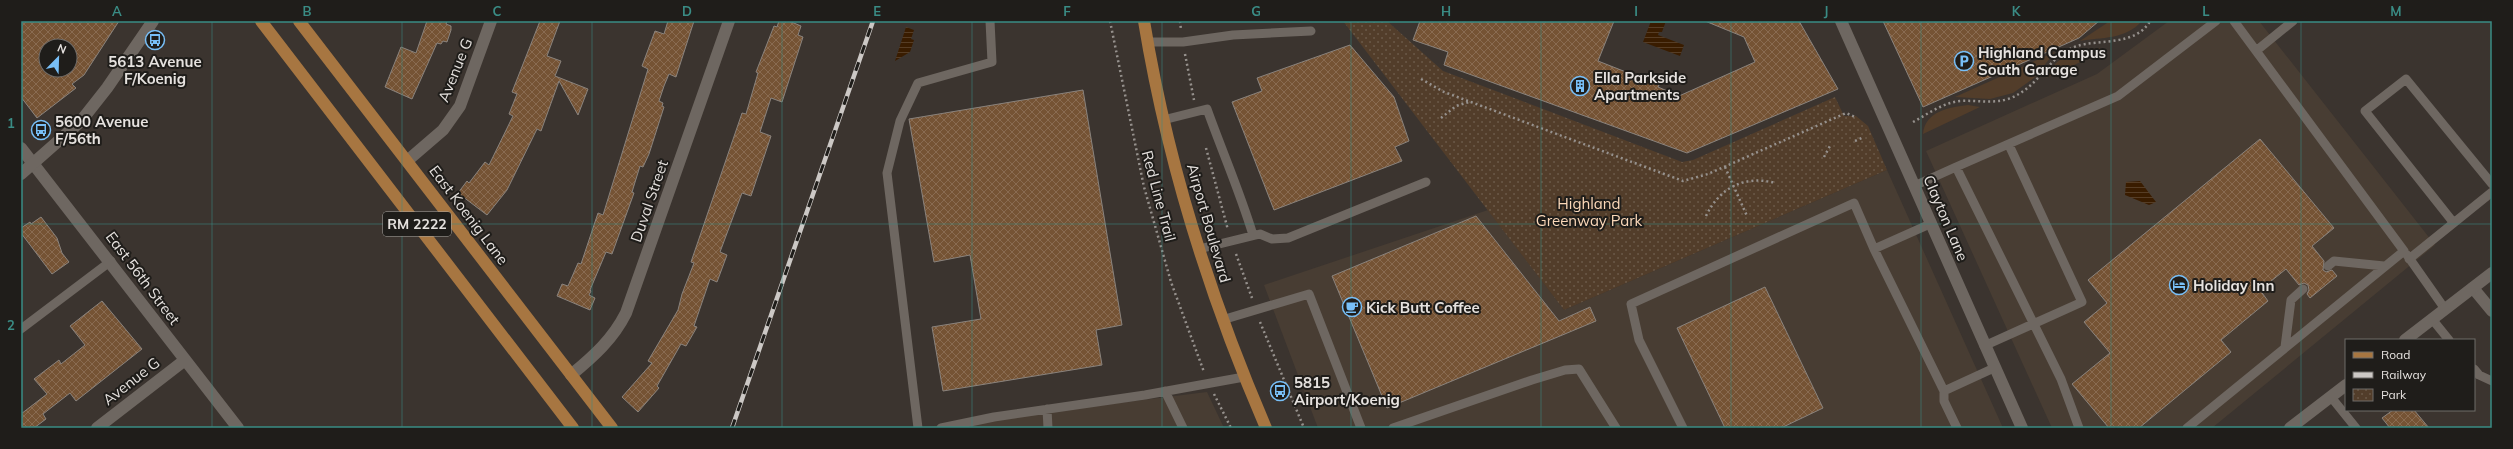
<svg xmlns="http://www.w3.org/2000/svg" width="2513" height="449" font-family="Mulish,sans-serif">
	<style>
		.built { fill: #483d33 }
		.green { fill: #523d2a }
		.park { fill: url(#park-dots) }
		.water { fill: url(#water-rules) }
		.building { fill: url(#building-cross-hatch); stroke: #8a837d; fill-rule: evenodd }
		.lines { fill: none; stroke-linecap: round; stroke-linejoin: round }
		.path { stroke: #96918d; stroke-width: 2.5; stroke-dasharray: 2 3; stroke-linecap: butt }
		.service { stroke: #6e6761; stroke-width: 9 }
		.minor { stroke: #6e6761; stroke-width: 12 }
		.tertiary { stroke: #6e6761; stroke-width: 12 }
		.primary { stroke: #a77641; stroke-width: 12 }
		.rail-casing { stroke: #ccc8c5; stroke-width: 4.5 }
		.rail { stroke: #1f1d1a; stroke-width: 3; stroke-dasharray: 9; stroke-linecap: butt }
		.grid { fill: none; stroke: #3a8c85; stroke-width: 1; stroke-opacity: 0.55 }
		.labels { text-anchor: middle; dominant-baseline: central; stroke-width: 4; stroke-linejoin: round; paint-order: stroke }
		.shield { fill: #1f1d1a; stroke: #aaa7a4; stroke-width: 1 }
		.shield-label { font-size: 14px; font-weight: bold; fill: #e6e2df }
		.poi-label { font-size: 15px; font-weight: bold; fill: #e6e2df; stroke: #1f1d1a; text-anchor: start }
		.street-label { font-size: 15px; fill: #e6e2df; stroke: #1f1d1a }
		.park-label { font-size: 15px; fill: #fbd8b9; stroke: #1f1d1a }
		.neatline { fill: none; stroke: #3a8c85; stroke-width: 1.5 }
		.grid-label { font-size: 13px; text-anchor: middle; font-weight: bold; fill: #3a8c85 }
	</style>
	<defs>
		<pattern id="park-dots" width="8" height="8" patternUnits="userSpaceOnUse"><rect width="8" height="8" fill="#523d2a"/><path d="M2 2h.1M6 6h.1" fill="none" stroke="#6b5948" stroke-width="1.8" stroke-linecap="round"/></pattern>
		<pattern id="water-rules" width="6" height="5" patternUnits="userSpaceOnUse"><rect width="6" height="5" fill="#391c00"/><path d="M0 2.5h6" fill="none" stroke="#563d25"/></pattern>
		<pattern id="building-cross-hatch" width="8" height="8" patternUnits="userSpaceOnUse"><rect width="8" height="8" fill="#755334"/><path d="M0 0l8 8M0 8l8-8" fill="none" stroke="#896b51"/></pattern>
	</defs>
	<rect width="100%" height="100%" fill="#3b342f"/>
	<!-- built -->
	<path class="built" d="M2169,21h90l176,224 -223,183h-160l-126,-277 171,-77z
		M1887,170l116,258h-685l-54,-143 224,-75 76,100z
		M1207,392l17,36h-307z"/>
	<!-- green -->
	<path class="green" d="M2110,21h32c-17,19 -40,16 -62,20z
		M2101,48l-14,11 -41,19c9,-23 34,-29 55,-30z
		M2055,52l-21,26 -21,15 -23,6 -35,-2z
		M1968,105l12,2 -57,27c2,-23 27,-27 45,-29z"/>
	<!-- park -->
	<path class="park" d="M1343,21h44l56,50 239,91 11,-2 142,-63 9,19h12l12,10 19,44 -323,140z"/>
	<!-- water -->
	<path class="water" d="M1651,21h15l-4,11h-3l-1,3 26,10 -4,11 -37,-14z
		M906,27l8,3 -3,9 3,1 -4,12 -15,9z
		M2140,181l16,21 -7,3 -24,-10 1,-13z"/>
	<!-- building -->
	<path class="building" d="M21,21h98l-35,54 -12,9 4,4 -39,30 -16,-21zM46,46h24v24h-24z
		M427,21h20l-1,3 5,2v4l-4,12 -4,-1 -2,3 -4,-1 -25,56 -27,-12 16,-40 15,6z
		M540,21h20l-13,35 14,5 -6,15 33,13 -10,26 -19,-34 -18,50 -4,-2 -30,61 -20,25 -29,-22 9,-12 2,2 16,-21 4,3 24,-49 -4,-2 8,-20 -5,-2z
		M668,21h26l-18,56 -7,-3 -5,12 -5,15 4,2 -1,3 2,1 -15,47 -6,13 -3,-1 -8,26 2,1 -22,61 -6,-2 -16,38 1,1 -2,4 6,3 -5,12 -33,-14 5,-12 6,2 10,-23 3,1 17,-51 5,2 45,-146 -6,-3 13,-35 9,3z
		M779,21h10l12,5 -3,9 5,2 -21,65 -11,-4 -11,34 11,4 -20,60 -9,-3 -22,59 7,3 -10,27 -7,-3 -16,47 3,1 -11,19 -5,-2 -24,42 2,2 -21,24 -16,-15 30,-34 -4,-2 30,-51 4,-16 12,-31 -3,-1 49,-143 2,-6 4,1 12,-41 -2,-1 18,-46 3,1z
		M1420,21h194l-16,40 61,24 -1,2 21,9 76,-34 -11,-25 -39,-16h94l39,68 -151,64 -243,-88 4,-13 -35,-12z
		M1883,21h216l-20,17 -156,69z
		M1350,45l44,52 15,44 -14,6 7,14 -128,49 -42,-108 30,-11 -5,-13z
		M1083,90l39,235 -26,5 6,35 -159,26 -11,-64 49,-8 -11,-64 -36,7 -25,-143z
		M2260,139l74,89 -22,18 12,15 -1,9 3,2 6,-2 5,6 -27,22 -3,-4 2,-4 -1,-5 -4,-2 -5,2 -13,-16 -26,21 8,11 -47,39 10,12 -92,76h-30l-37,-44 38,-31 -26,-31 23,-19 -19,-23z
		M1476,216l83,105 31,-14 6,14 -209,87 -55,-132z
		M41,217l16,21 5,15 7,9 -17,12 -31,-41v-5l9,-6 1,2z
		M1765,287l58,121 -42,20h-56l-48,-100z
		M102,301l40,48 -66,52 -6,-8 -27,21 3,5 -12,9h-13v-14l26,-20 -13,-15 25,-19 2,4 24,-19 -15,-19z
		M2393,410h21l15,18h-39l-8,-10z"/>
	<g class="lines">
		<!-- path -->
		<path class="path" d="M1110,21l34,166 27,95 33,90
			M1180,21l1,9
			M1185,54l9,46
			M1421,79l23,13 239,89 25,-7 138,-61 9,4
			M1441,118l15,-12 13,-4
			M1913,122c15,-8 29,-19 47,-21 17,-1 32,3 48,-2 32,-11 39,-43 69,-53 23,-7 59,0 73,-25
			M1855,141l9,-4
			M1206,148l22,82
			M1824,157l6,-11
			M1725,167l22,49
			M1706,216c14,-29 39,-41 70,-33
			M1236,254l16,44
			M1260,322l44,106
			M1214,394l17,34"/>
		<!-- service -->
		<path class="service" d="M1147,42h36l50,-7 78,-4
			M2256,51l37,-30
			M1163,120l44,-11c15,42 33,83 46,126
			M1914,186l42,-19
			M2453,222l-88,-111 41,-32 86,105
			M1199,249l61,-15 12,5 16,-1 138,-56
			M1874,249l70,142
			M2407,255l38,54
			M2409,259l83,-67
			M2328,266l6,-5 50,5
			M2432,319l17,21
			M1222,320l87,-26 52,134
			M21,329l90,-68
			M1984,346l98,-44 -73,-157
			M2285,347l6,-47 12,-11
			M2474,369l5,6 13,6
			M1165,391l18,37
			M2331,397l25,31
			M1047,409l1,19
			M918,428l-31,-255 13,-52 18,-38 74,-21 -2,-41
			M941,428l53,-11 151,-22 99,-18
			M1393,428l139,-48 33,-10 14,-1 37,59
			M1683,428l-44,-88 -8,-36 223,-101 20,46 56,-25
			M1957,428l-13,-27v-10l50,-23
			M2079,428l-18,-49 -105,-212 162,-71 98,-75
			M2187,428l217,-177 -170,-230"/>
		<!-- minor -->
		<path class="minor" d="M1841,21l181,407
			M21,148l217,280
			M407,161l36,-31 17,-24 31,-85
			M2473,288l19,23
			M571,375c23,-19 42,-36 55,-62l103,-292
			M97,428l88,-68"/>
		<!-- tertiary -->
		<path class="tertiary" d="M21,174l60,-53 26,-33 46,-67
			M2405,340l87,-67
			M2290,428l56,-43"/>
		<!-- primary -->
		<path class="primary" d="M261,21l312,407
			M299,21l313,407
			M1144,21c23,140 66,277 122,407"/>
		<defs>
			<path id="rail" d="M732,428l141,-407"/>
		</defs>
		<!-- rail casing -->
		<use href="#rail" class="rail-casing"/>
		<!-- rail -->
		<use href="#rail" class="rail"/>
	</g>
	<!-- grid -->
	<path class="grid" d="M212,21v407M402,21v407M592,21v407M782,21v407M972,21v407M1162,21v407M1351,21v407M1541,21v407M1731,21v407M1921,21v407M2111,21v407M2301,21v407M21,224h2471"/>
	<!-- icons -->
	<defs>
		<symbol id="bus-ring" viewBox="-11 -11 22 22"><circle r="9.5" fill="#1f1d1a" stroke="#78bff7" stroke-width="1.5"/><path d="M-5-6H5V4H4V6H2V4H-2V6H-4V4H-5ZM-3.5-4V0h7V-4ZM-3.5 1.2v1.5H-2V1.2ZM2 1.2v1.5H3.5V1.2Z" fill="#78bff7"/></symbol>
		<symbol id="parking-ring" viewBox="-11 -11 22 22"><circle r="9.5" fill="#1f1d1a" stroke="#78bff7" stroke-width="1.5"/><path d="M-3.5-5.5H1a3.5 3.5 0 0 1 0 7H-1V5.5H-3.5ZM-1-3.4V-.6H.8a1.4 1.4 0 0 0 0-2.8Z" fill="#78bff7"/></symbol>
		<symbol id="building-ring" viewBox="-11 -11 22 22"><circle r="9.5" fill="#1f1d1a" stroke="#78bff7" stroke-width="1.5"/><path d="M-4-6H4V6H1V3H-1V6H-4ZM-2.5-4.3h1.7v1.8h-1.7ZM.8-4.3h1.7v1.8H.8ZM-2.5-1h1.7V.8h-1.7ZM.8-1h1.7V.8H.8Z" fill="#78bff7"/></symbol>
		<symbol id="hotel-ring" viewBox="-11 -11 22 22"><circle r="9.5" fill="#1f1d1a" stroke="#78bff7" stroke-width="1.5"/><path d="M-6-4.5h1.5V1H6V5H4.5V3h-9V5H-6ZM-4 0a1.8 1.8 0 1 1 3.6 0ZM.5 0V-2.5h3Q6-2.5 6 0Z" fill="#78bff7"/></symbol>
		<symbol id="cafe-ring" viewBox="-11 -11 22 22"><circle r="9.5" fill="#1f1d1a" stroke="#78bff7" stroke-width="1.5"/><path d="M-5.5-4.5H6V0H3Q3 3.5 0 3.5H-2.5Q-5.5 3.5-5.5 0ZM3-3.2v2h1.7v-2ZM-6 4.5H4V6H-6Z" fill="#78bff7"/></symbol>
	</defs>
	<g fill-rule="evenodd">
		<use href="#bus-ring" x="144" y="29" width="22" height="22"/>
		<use href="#parking-ring" x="1953" y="50" width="22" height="22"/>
		<use href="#building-ring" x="1569" y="75" width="22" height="22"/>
		<use href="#bus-ring" x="30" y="119" width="22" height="22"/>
		<use href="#hotel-ring" x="2168" y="274" width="22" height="22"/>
		<use href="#cafe-ring" x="1341" y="296" width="22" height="22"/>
		<use href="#bus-ring" x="1269" y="380" width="22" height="22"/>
	</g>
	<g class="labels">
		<!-- shield labels -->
		<rect class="shield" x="383" y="212" width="68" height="24" rx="3"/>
		<g class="shield-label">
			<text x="417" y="224">RM 2222</text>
		</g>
		<!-- poi labels -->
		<g class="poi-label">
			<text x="1978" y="52">Highland Campus<tspan x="1978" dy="17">South Garage</tspan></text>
			<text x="155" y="61" text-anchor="middle">5613 Avenue<tspan x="155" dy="17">F/Koenig</tspan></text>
			<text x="1594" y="77">Ella Parkside<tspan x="1594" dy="17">Apartments</tspan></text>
			<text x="55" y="121">5600 Avenue<tspan x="55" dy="17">F/56th</tspan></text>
			<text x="2193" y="285">Holiday Inn</text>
			<text x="1366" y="307">Kick Butt Coffee</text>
			<text x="1294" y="382">5815<tspan x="1294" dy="17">Airport/Koenig</tspan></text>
		</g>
		<!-- street labels -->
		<g class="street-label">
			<text transform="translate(455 70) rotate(-68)">Avenue G</text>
			<text transform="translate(1159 196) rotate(75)">Red Line Trail</text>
			<text transform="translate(649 201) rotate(-71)">Duval Street</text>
			<text transform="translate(469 215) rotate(53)">East Koenig Lane</text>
			<text transform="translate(1946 218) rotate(67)">Clayton Lane</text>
			<text transform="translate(1209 223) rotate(74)">Airport Boulevard</text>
			<text transform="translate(143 278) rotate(53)">East 56th Street</text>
			<text transform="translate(131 381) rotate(-38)">Avenue G</text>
		</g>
		<!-- park labels -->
		<g class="park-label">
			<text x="1589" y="203">Highland<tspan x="1589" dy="17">Greenway Park</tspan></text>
		</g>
	</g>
	<!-- border -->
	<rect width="2513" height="449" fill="none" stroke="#1f1d1a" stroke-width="44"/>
	<!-- legend -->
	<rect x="2345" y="339" width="130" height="72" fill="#1f1d1a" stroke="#6f6c69"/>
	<rect x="2353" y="352" width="20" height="6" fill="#a77641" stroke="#6f6c69"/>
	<text x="2381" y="359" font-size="12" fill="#e6e2df">Road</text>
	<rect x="2353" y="372" width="20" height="6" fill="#ccc8c5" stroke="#6f6c69"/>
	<text x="2381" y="379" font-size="12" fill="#e6e2df">Railway</text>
	<rect x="2353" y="389" width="20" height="12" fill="url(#park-dots)" stroke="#6f6c69"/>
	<text x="2381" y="399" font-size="12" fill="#e6e2df">Park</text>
	<!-- north arrow -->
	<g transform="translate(58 58) rotate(23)"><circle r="19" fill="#1f1d1a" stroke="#6f6c69"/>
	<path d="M0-3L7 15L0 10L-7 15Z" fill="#78bff7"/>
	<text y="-6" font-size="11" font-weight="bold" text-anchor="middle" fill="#e6e2df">N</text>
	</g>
	<rect x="22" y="22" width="2469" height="405" class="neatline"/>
	<g class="grid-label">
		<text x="117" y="16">A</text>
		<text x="307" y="16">B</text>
		<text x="497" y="16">C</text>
		<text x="687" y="16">D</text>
		<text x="877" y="16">E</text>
		<text x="1067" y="16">F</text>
		<text x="1256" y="16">G</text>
		<text x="1446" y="16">H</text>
		<text x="1636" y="16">I</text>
		<text x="1826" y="16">J</text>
		<text x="2016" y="16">K</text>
		<text x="2206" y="16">L</text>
		<text x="2396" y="16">M</text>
		<text x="11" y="128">1</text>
		<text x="11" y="330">2</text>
	</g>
</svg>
